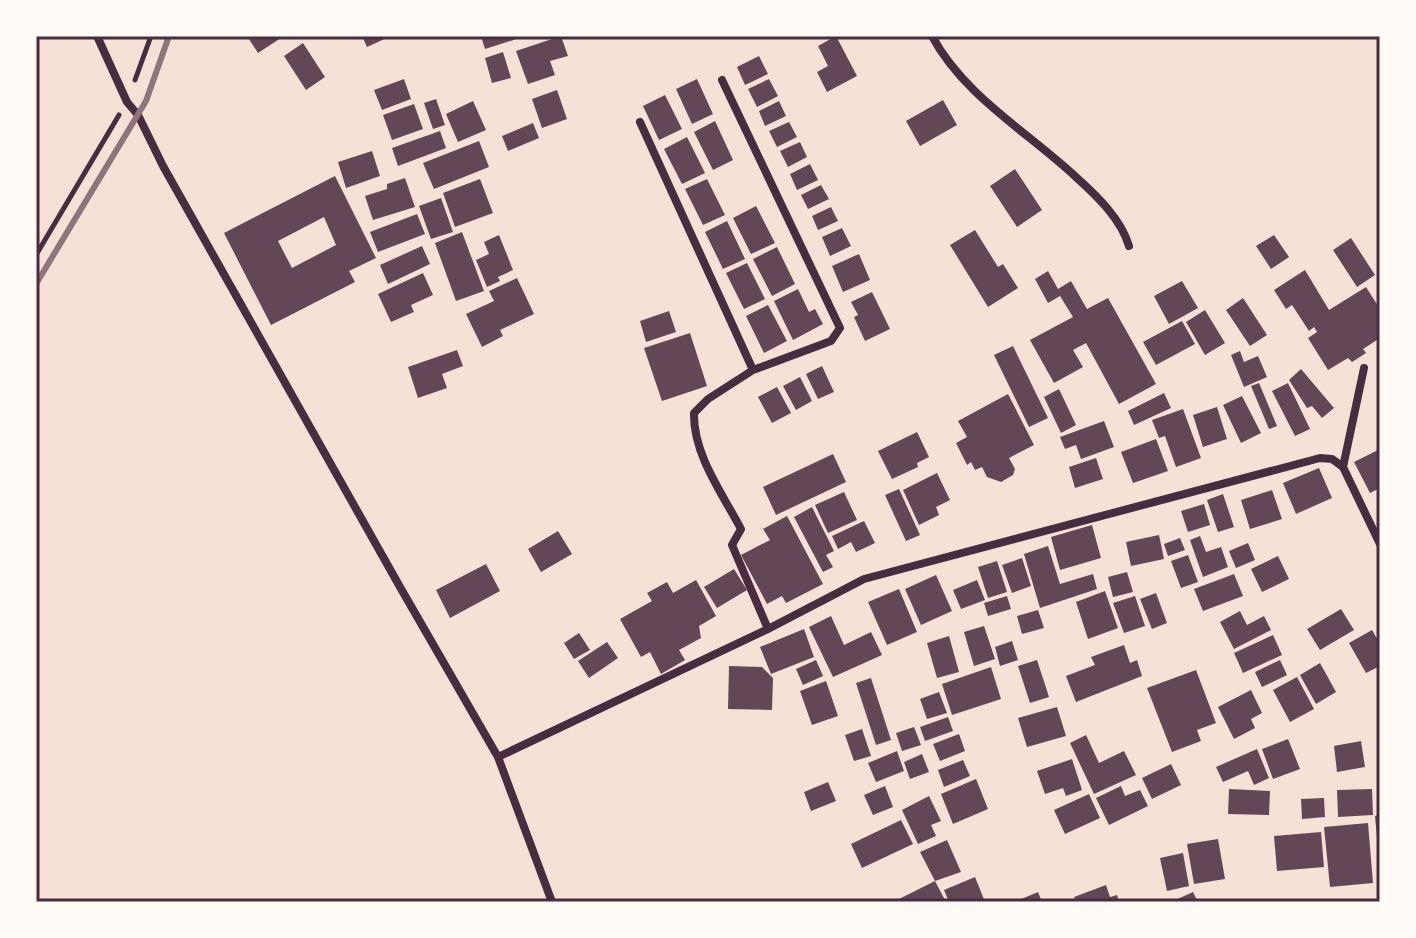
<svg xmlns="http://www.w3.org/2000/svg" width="1416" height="938" font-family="Overpass,sans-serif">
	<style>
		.building { fill: #644757; fill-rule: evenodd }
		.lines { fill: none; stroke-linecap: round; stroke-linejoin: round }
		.path { stroke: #4a2c40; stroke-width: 5 }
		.minor { stroke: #4a2c40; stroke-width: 8 }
		.rail { stroke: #8f747c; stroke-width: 6 }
		.neatline { fill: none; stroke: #4a2c40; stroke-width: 3 }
	</style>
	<rect width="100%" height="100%" fill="#f7e1d7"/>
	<!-- building -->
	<path class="building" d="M247,36h37l-26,17z
		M362,36h29l-24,11z
		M481,36h42v1l-38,12z
		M561,36l7,20 -18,5 5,14 -27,9 -12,-33z
		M836,36l21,40 -30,16 -10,-20 11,-6 -10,-20z
		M303,43l22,34 -19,13 -22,-34z
		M503,52l8,26 -19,5 -7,-25z
		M759,56l9,18 -23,11 -8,-18z
		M404,79l7,20 -29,11 -8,-20z
		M697,79l16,35 -21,10 -16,-35z
		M769,79l9,17 -21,11 -9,-18z
		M557,90l10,29 -25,9 -10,-29z
		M665,95l17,34 -23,11 -16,-34z
		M436,99l9,26 -12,4 -9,-26z
		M943,100l14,25 -37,21 -14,-25z
		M473,101l13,29 -28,12 -12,-28z
		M779,101l7,15 -21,10 -6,-15z
		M414,104l9,25 -31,11 -9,-25z
		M715,121l18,39 -20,10 -19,-38z
		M789,122l8,15 -20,10 -8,-16z
		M533,123l6,15 -31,13 -6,-15z
		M440,131l6,17 -48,18 -6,-18z
		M687,137l18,36 -23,11 -18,-35z
		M479,141l10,26 -55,22 -11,-26z
		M800,142l7,15 -19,10 -8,-16z
		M372,151l8,25 -34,12 -8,-26z
		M810,164l8,16 -21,10 -7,-16z
		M1015,169l27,41 -25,17 -27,-41z
		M335,176l41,82 -27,13 6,11 -84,43 -47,-92zM324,217l12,28 -44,23 -14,-27z
		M405,178l10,29 -42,13 -8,-24 22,-7v-5z
		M480,179l13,34 -38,14 -12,-34z
		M707,179l18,36 -22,10 -18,-36z
		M821,185l8,14 -21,10 -7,-14z
		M441,198l12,34 -22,7 -12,-33z
		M756,206l19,37 -24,11 -18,-36z
		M831,207l7,14 -20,9 -6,-14z
		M417,214l8,20 -47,18 -8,-20z
		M727,221l18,38 -22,10 -18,-37z
		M842,228l9,18 -21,10 -8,-19z
		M975,230l23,37 5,-3 15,24 -30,19 -38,-62z
		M462,232l22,59 -28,10 -21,-58z
		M499,235l14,35 -15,7 2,4 -13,6 -11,-27 13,-6 -5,-12z
		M1274,235l15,22 -18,12 -15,-23z
		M1351,238l24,37 -18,12 -24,-37z
		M422,246l8,18 -42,20 -8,-19z
		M777,247l18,37 -23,12 -19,-37z
		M859,254l11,26 -27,12 -11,-26z
		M747,263l18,36 -21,10 -18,-36z
		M1305,270l24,40 37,-23 14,22v29l-17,11 3,4 -14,9 -4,-4 -20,12 -20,-32 9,-6 -3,-5 -5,4 -17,-26 -6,4 -12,-19z
		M1048,271l10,18 13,-8 16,28 21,-11 48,86 -37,20 -33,-61 -13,7 10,17 -29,16 -24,-43 43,-23 -13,-21 -12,7 -13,-24z
		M423,273l10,22 -22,10 3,7 -23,10 -13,-28z
		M517,278l17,36 -34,16 3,6 -21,11 -16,-33 28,-13 -5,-10z
		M1182,281l16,27 -29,16 -15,-28z
		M798,289l11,23 6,-3 8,15 -30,16 -19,-39z
		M872,292l18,37 -25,12 -11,-24 4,-2 -7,-13z
		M1243,298l24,37 -17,11 -24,-36z
		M768,305l19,36 -23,12 -18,-37z
		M1205,310l20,33 -20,12 -19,-33z
		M669,311l7,21 -30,10 -6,-21z
		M1182,321l13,23 -39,21 -13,-23z
		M690,333l17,53 -45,15 -18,-53z
		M1013,346l35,72 -19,9 -35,-72z
		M457,350l6,16 -21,8 5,14 -29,10 -10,-31z
		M1240,351l4,11 14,-6 9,21 -23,10 -13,-32z
		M822,366l12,26 -16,7 -12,-25z
		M1301,369l33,39 -12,10 -10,-12 -5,2 -18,-28z
		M800,377l12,24 -16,9 -13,-24z
		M1259,383l18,43 -8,3 -18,-43z
		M1288,383l22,46 -15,7 -23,-45z
		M777,387l14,26 -19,10 -14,-26z
		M1059,389l17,36 -15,8 -17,-36z
		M1164,393l7,15 -37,17 -6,-14z
		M1008,394l26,51 -25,13 6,11 -2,6 -12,7 -14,-5 -5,-10 -7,3 -4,-8 -4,3 -11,-22 11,-6 -9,-16z
		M1242,396l19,37 -20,10 -18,-38z
		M1217,407l10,32 -24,8 -10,-32z
		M1183,409l18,49 -25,9 -11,-31 -6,2 -7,-18z
		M1104,421l10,26 -33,12 -5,-14 -11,4 -5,-12z
		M917,432l12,25 -12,6 1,4 -26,12 -14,-28z
		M1156,439l12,32 -35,12 -12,-31z
		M1380,449v39l-10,5 -16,-31z
		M833,454l13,28 -70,33 -13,-28z
		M1096,458l7,21 -28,9 -6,-21z
		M1319,468l13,30 -36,16 -13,-31z
		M937,473l13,27 -14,7 3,8 -20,10 -16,-35z
		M899,489l21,46 -14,6 -21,-46z
		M1272,490l10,29 -32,10 -9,-29z
		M844,492l13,28 -29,13 -13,-28z
		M1223,494l11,33 -16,5 -11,-32z
		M1204,504l6,21 -22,7 -7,-21z
		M812,507l22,44 -8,4 7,12 -10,5 -29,-55z
		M787,516l36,68 -37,19 -4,-7 -15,8 -26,-49 29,-15 -7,-11z
		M864,521l11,22 -19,9 -5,-10 -13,7 -6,-13z
		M1092,525l9,33 -41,12 -9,-33z
		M558,531l14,23 -31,18 -13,-23z
		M1159,535l5,24 -33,7 -5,-24z
		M1200,536l6,16 15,-5 7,20 -25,10 -13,-37z
		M1180,538l5,12 -17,6 -4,-12z
		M1248,543l7,17 -19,8 -7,-17z
		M1048,546l12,38 33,-10 4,15 -57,19 -16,-54z
		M1188,555l10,27 -17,6 -10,-27z
		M1278,556l11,23 -27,13 -11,-23z
		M1022,558l9,28 -19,7 -10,-28z
		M997,561l10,31 -19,6 -10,-31z
		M486,564l14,27 -50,27 -14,-28z
		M734,569l13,21 -30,18 -13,-21z
		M1127,572l6,20 -20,5 -5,-20z
		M1234,574l9,22 -40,15 -9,-22z
		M936,575l16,36 -31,14 -16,-36z
		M696,580l20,36 -17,10 2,12 -22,12 6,10 -24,14 -11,-22 -9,5 -21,-38 32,-18 -5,-8 20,-11 6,11z
		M977,580l8,20 -24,9 -8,-19z
		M899,589l18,43 -30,13 -19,-43z
		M1105,591l13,37 -30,11 -12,-37z
		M1156,593l11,30 -15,6 -12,-30z
		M1007,596l4,13 -23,7 -4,-13z
		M1135,596l10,30 -21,7 -11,-30z
		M1341,609l13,21 -34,20 -13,-21z
		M1038,610l6,18 -22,6 -5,-18z
		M1240,611l7,14 17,-9 7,14 -37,19 -14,-27z
		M831,616l13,29 27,-13 11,23 -49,22 -24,-50z
		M984,626l11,33 -21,7 -10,-34z
		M804,629l10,28 -43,17 -11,-27z
		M1372,630l8,14v22l-14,7 -17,-30z
		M579,633l11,17 -16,9 -10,-16z
		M1273,635l9,20 -39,18 -9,-20z
		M949,636l10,36 -22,6 -10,-35z
		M1012,641l6,19 -18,6 -5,-19z
		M607,642l11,16 -29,20 -11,-17z
		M1124,645l6,18 7,-3 5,16 -66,26 -10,-26 29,-11 -4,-8z
		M816,660l7,16 -20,9 -7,-16z
		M1037,660l12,37 -19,6 -12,-37z
		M1280,660l7,15 -25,12 -7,-15z
		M1320,663l16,29 -20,12 -16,-29z
		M729,666l33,1 11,11 -1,32 -44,-1z
		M991,667l10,32 -49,16 -10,-31z
		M1196,670l20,53 -19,7 4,11 -29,11 -25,-64z
		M1297,677l17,32 -24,13 -17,-32z
		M871,678l20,62 -15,5 -20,-62z
		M826,681l12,35 -26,9 -12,-34z
		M1251,690l11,23 -11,6 4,9 -21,11 -16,-32z
		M939,692l8,21 -20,6 -7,-20z
		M1057,707l9,29 -39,11 -9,-29z
		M948,717l5,14 -28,10 -5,-14z
		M914,727l7,18 -19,6 -6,-18z
		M862,729l9,27 -17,5 -9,-26z
		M959,734l6,17 -25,10 -7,-17z
		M1086,735l13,28 25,-12 12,24 -42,19 -24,-51z
		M1288,739l12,30 -27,10 -11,-30z
		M1361,741l4,26 -28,5 -3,-26z
		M1257,749l12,29 -15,7 -6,-14 -25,11 -7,-15z
		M897,751l7,20 -28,11 -8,-19z
		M922,754l7,18 -19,7 -6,-17z
		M1072,759l10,31 -16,6 -3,-8 -18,6 -8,-23z
		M963,760l7,16 -26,11 -6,-17z
		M1171,764l10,21 -29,14 -10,-21z
		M976,779l12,30 -35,15 -12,-30z
		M828,782l8,19 -25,10 -7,-19z
		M885,786l8,21 -20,8 -9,-20z
		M1121,786l4,10 15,-6 8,16 -39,19 -13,-27z
		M1229,789l41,2 -1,24 -41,-1z
		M1372,789l1,26 -35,2 -1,-27z
		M1089,794l11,24 -35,16 -11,-24z
		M929,796l12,25 -10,4 5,11 -18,8 -16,-34z
		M1324,798l1,19 -23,2 -1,-20z
		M1380,815v34h-2l-3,-33z
		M901,820l12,24 -51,24 -11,-24z
		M1368,823l5,60 -43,4 -6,-60z
		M1321,832l3,35 -47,4 -3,-35z
		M1218,839l7,40 -31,5 -7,-40z
		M947,840l14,32 -26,9 -15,-29z
		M1183,853l6,33 -22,5 -7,-33z
		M975,877l10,25h-36l-5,-12z
		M935,881l11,21h-53z
		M1106,885l4,12 7,-2 2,7h-43l-2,-5z
		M1038,892l4,10h-28z
		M1193,892l5,10h-27z"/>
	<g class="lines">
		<!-- path -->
		<path class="path" d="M135,80l16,-44
			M36,255l83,-140"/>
		<!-- minor -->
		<path class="minor" d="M97,36l30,66 11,13 25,51 237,421 98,170 54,145
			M932,36c32,60 96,96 145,142 20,18 44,41 52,68
			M722,80l118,248 -9,13 -78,29
			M640,122l113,248 -45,29 -14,14c-1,41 28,80 47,116l-9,16 36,84
			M1343,467l21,-99
			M498,757l270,-128 96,-50 456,-121 12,1 11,8 37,77"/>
		<!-- rail -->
		<path class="rail" d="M36,284l110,-183 23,-65"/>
	</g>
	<!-- border -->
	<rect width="1416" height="938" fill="none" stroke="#fffaf5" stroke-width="76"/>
	<rect x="38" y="38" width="1340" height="862" class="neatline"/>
</svg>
